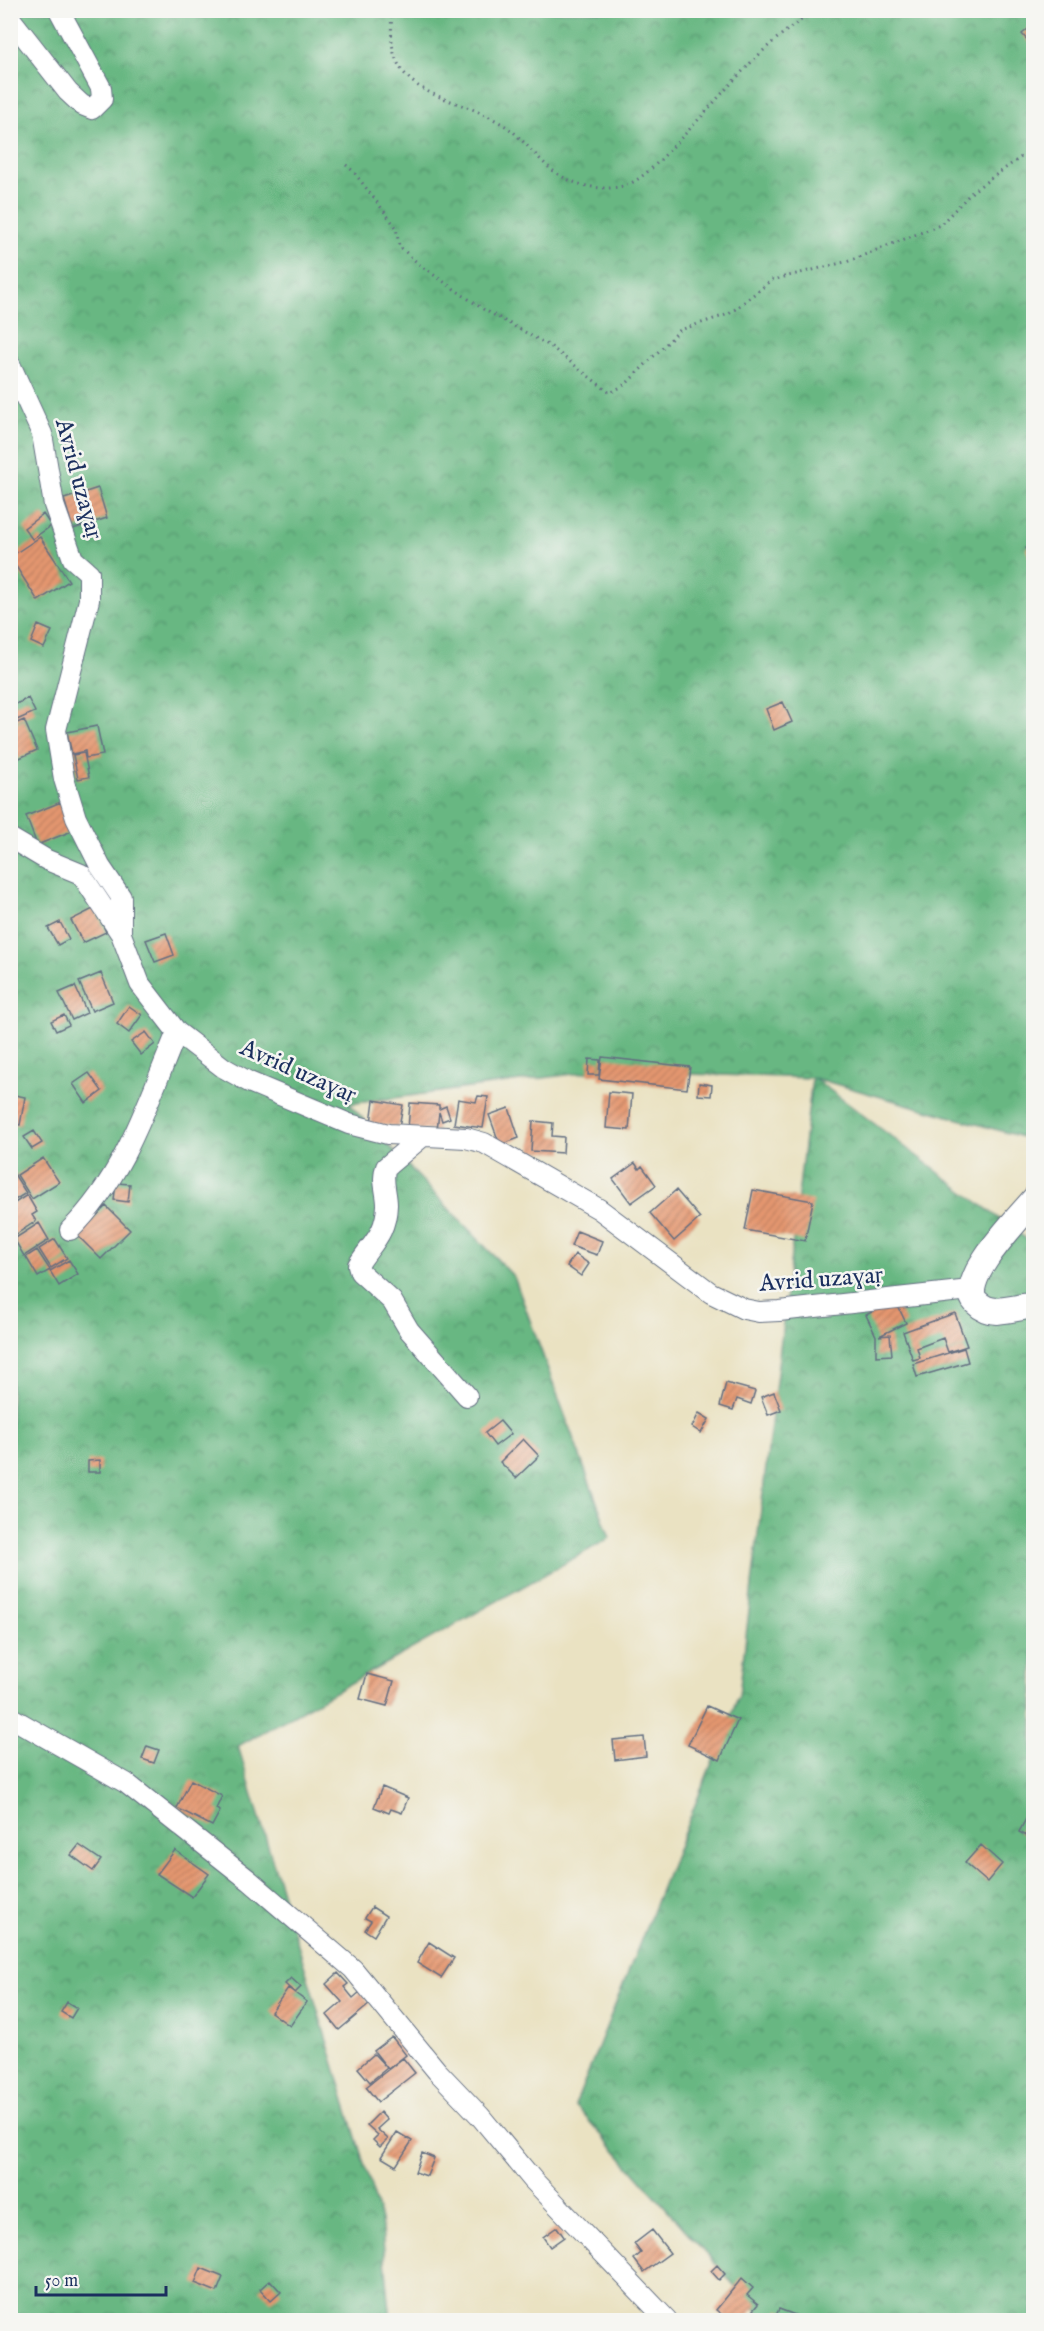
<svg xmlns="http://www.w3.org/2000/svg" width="1044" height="2331" font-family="'IM FELL English',serif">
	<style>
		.forest { fill: url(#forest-crowns); stroke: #427370; stroke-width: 1.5 }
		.building { fill: url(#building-hatch) }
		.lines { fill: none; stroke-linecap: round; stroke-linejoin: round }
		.minor-casing { stroke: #636e81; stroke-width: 22 }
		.tertiary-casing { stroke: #636e81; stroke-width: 28 }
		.path { stroke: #636e81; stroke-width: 3; stroke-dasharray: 1.5 4.5; stroke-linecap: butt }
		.minor { stroke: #fff; stroke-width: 20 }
		.tertiary { stroke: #fff; stroke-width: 26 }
		.labels { text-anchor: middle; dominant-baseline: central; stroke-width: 5; stroke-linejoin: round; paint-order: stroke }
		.street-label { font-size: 24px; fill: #1b2f5e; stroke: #f6f6f2 }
	</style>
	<defs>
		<pattern id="forest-crowns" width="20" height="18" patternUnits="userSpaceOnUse" patternTransform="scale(1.5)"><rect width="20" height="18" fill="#68b782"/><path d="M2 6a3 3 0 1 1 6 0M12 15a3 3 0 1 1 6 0" fill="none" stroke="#55956e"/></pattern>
		<pattern id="building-hatch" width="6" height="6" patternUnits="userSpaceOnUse" patternTransform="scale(1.5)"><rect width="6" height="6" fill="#e5976f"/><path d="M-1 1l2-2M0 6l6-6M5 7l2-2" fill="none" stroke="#b97c5e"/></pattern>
	</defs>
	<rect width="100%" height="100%" fill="#f6f6f2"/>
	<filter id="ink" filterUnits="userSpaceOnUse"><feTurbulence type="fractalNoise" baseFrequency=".0167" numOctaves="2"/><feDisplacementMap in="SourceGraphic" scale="12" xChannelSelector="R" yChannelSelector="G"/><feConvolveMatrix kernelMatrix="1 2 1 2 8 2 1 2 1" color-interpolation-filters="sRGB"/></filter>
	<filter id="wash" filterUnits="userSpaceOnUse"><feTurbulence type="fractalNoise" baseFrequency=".008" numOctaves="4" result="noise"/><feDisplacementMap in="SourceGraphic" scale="24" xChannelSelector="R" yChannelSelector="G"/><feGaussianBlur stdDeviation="1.35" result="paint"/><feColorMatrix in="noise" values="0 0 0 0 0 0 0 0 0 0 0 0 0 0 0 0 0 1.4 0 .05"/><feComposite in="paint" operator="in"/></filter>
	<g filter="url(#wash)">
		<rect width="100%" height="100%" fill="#eae2c2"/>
		<!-- forest -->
		<path class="forest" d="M11,11h1022v1129l-219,-62 219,166v1076h-268l-190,-215 164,-410 73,-617 -217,-7 -246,33 165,173 96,261 -372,208 143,474 10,100h-380z"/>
		<g id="blocks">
			<!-- building -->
			<path class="building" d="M1034,24v20l-2,1 -10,-11z
				M98,488l9,30 -34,11 -9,-30z
				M43,514l8,12 -19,13 -8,-11z
				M40,537l29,44 -31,20 -28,-44z
				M1034,545v21h-1l-7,-18z
				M38,625l14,6 -8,17 -13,-6z
				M28,698l7,14 -25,11v-16z
				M783,702l9,20 -18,8 -8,-21z
				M24,720l13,30 -24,11 -3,-6v-29z
				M97,726l6,29 -17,3 -1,-7 -13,3 -5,-22z
				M84,753l5,24 -11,2 -5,-24z
				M61,802l11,29 -35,14 -11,-29z
				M95,908l11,24 -23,11 -12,-23z
				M60,922l9,17 -11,6 -10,-17z
				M166,933l8,22 -19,7 -9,-22z
				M101,973l12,29 -21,9 -13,-29z
				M75,986l12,27 -15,7 -13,-27z
				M129,1006l13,9 -13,18 -12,-9z
				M64,1015l5,10 -13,6 -5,-10z
				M146,1032l9,12 -14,11 -10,-13z
				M602,1057l88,10 -3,22 -88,-10z
				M589,1059l11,1 -1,15h-11z
				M89,1073l13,18 -16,12 -13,-19z
				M699,1083l13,2 -1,11 -13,-1z
				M609,1092l23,2 -3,36 -23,-2z
				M10,1094l15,3 -5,28 -10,-2z
				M478,1096l10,1 -5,31 -29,-4 4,-25 18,3z
				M374,1100l29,5 -4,22 -28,-4z
				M410,1103l29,2v4l7,-3 4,12 -8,3 -3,-9 -2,19 -29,-2z
				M509,1108l10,30 -19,7 -11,-30z
				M533,1121l20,2 -1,13 12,1 -1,16 -32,-2z
				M34,1131l8,12 -10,6 -8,-12z
				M43,1158l16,24 -27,17 -15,-24z
				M635,1163l4,6 3,-3 14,19 -25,18 -18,-24z
				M14,1174l12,19 -16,10v-27z
				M116,1183l14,1 -2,18 -14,-2z
				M676,1190l24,28 -26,23 -24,-28z
				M753,1190l60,11 -8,40 -60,-11z
				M27,1195l10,17 -5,3 4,6 -24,16 -2,-31z
				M106,1206l24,24 -29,29 -24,-24z
				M39,1223l10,17 -25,16 -10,-17z
				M577,1231l25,10 -5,14 -26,-9z
				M55,1239l12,19 -16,10 -12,-19z
				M37,1250l13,20 -12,7 -12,-20z
				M575,1254l14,10 -8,12 -14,-10z
				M69,1260l9,14 -19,12 -9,-15z
				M895,1300l11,23 -27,13 11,-1 2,20 -16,1v-20l-10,-21z
				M955,1313l12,33 -19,6 -5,-14 -26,10 3,10 -7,2 -10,-28z
				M964,1348l4,14 -51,15 -4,-13z
				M726,1383l29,8 -4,13 -14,-5 -4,11 -13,-4z
				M774,1392l7,18 -13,5 -7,-18z
				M699,1413l10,6 -8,14 -9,-6z
				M500,1421l11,13 -16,12 -10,-13z
				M523,1439l16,17 -23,22 -16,-16z
				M100,1460v12h-12v-11z
				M367,1674l27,7 -7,25 -27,-7z
				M707,1706l31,14 -18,40 -32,-15z
				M644,1737l2,19 -31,4 -2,-20z
				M147,1746l12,4 -5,13 -12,-4z
				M191,1780l31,16 -6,13 4,2 -8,15 -35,-18z
				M382,1787l26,11 -6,15 -11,-4 -2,4 -15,-6z
				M1026,1819l8,4v17l-15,-8z
				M79,1845l22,15 -8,11 -22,-16z
				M981,1845l21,19 -15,18 -22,-19z
				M175,1850l34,24 -17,23 -35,-23z
				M372,1907l14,9 -12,20 -9,-6 6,-9 -6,-3z
				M429,1942l25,16 -13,20 -24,-15z
				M338,1973l10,11 -4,3 9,11 7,-6 10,12 -31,26 -12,-15 15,-13 -16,-18z
				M291,1978l10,9 -6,6 -10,-9z
				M288,1988l19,14 -17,24 -19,-14z
				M67,2002l10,6 -6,10 -10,-6z
				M392,2037l14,18 -18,14 -14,-18z
				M374,2054l13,14 -17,14 -12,-14z
				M403,2058l12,15 -37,29 -12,-15z
				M380,2112l7,8 -10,9 11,10 -8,8 -7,-7 5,-5 -11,-10z
				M397,2132l15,9 -16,25 -15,-9z
				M422,2153l12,5 -7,18 -12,-4z
				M557,2227l7,10 -14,10 -7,-10z
				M652,2230l18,23 -26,19 -10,-13 7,-6 -7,-9z
				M717,2265l8,9 -6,6 -8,-9z
				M201,2268l22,9 -6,15 -22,-9z
				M742,2278l11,10 -6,7 11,9 -13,16h-16l-13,-10z
				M270,2280l11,12 -10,9 -11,-12z
				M779,2309l16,6 -3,5h-18z"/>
		</g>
	</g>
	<g filter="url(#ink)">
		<use href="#blocks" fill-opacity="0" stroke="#636e81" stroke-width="1.5"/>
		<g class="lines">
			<defs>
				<path id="minor" d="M10,18l58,74 14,13 10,4 10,-10 -1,-11 -42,-78
					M10,364l32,70 12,71 19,54 16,14v27l-33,130 8,49 12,39 24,48 21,31v37l19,50 37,48 47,36 25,14 100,42 39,10 78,4 18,5 115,66 112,84 33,16 15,3 20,-1 191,-21
					M10,838l37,22 34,14 40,60
					M423,1136l-37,31c-5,12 1,25 1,38 -1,29 -15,38 -29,60l2,7 32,29 17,29 58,66
					M70,1230c55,-54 78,-129 107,-198
					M10,1717l116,66 124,98 103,88 84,102 43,45 53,64 134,140"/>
				<path id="tertiary" d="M1034,1200c-15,18 -78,81 -58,102 6,6 13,9 21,9 12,-1 25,-4 37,-6"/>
			</defs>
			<!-- minor casing -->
			<use href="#minor" class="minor-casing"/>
			<!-- tertiary casing -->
			<use href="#tertiary" class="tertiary-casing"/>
			<!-- path -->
			<path class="path" d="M391,10c1,14 -1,33 4,46 13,39 57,42 88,58 9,4 20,10 28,16 19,16 34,40 58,50 19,9 48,12 66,1 19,-12 34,-31 50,-47 42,-44 77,-92 132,-124
				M346,165l7,6 43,56 3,19 22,20 62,43 67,37 60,47 16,-9 54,-54 49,-16 43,-34 77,-19 91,-36 33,-34 61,-43"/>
			<!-- minor -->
			<use href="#minor" class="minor"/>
			<!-- tertiary -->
			<use href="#tertiary" class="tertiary"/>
		</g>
	</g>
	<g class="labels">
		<!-- street labels -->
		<g class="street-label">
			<text transform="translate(78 479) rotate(75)">Avrid uzaɣaṛ</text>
			<text transform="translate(298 1072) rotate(24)">Avrid uzaɣaṛ</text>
			<text transform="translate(821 1280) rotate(-4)">Avrid uzaɣaṛ</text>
		</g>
	</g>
	<!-- margin -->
	<rect width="1044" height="2331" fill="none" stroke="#f6f6f2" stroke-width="36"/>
	<!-- scale -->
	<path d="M36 2286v9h130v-9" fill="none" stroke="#1b2f5e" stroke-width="3"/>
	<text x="45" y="2286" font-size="18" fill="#1b2f5e" stroke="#f6f6f2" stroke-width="4.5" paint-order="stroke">50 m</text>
</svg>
